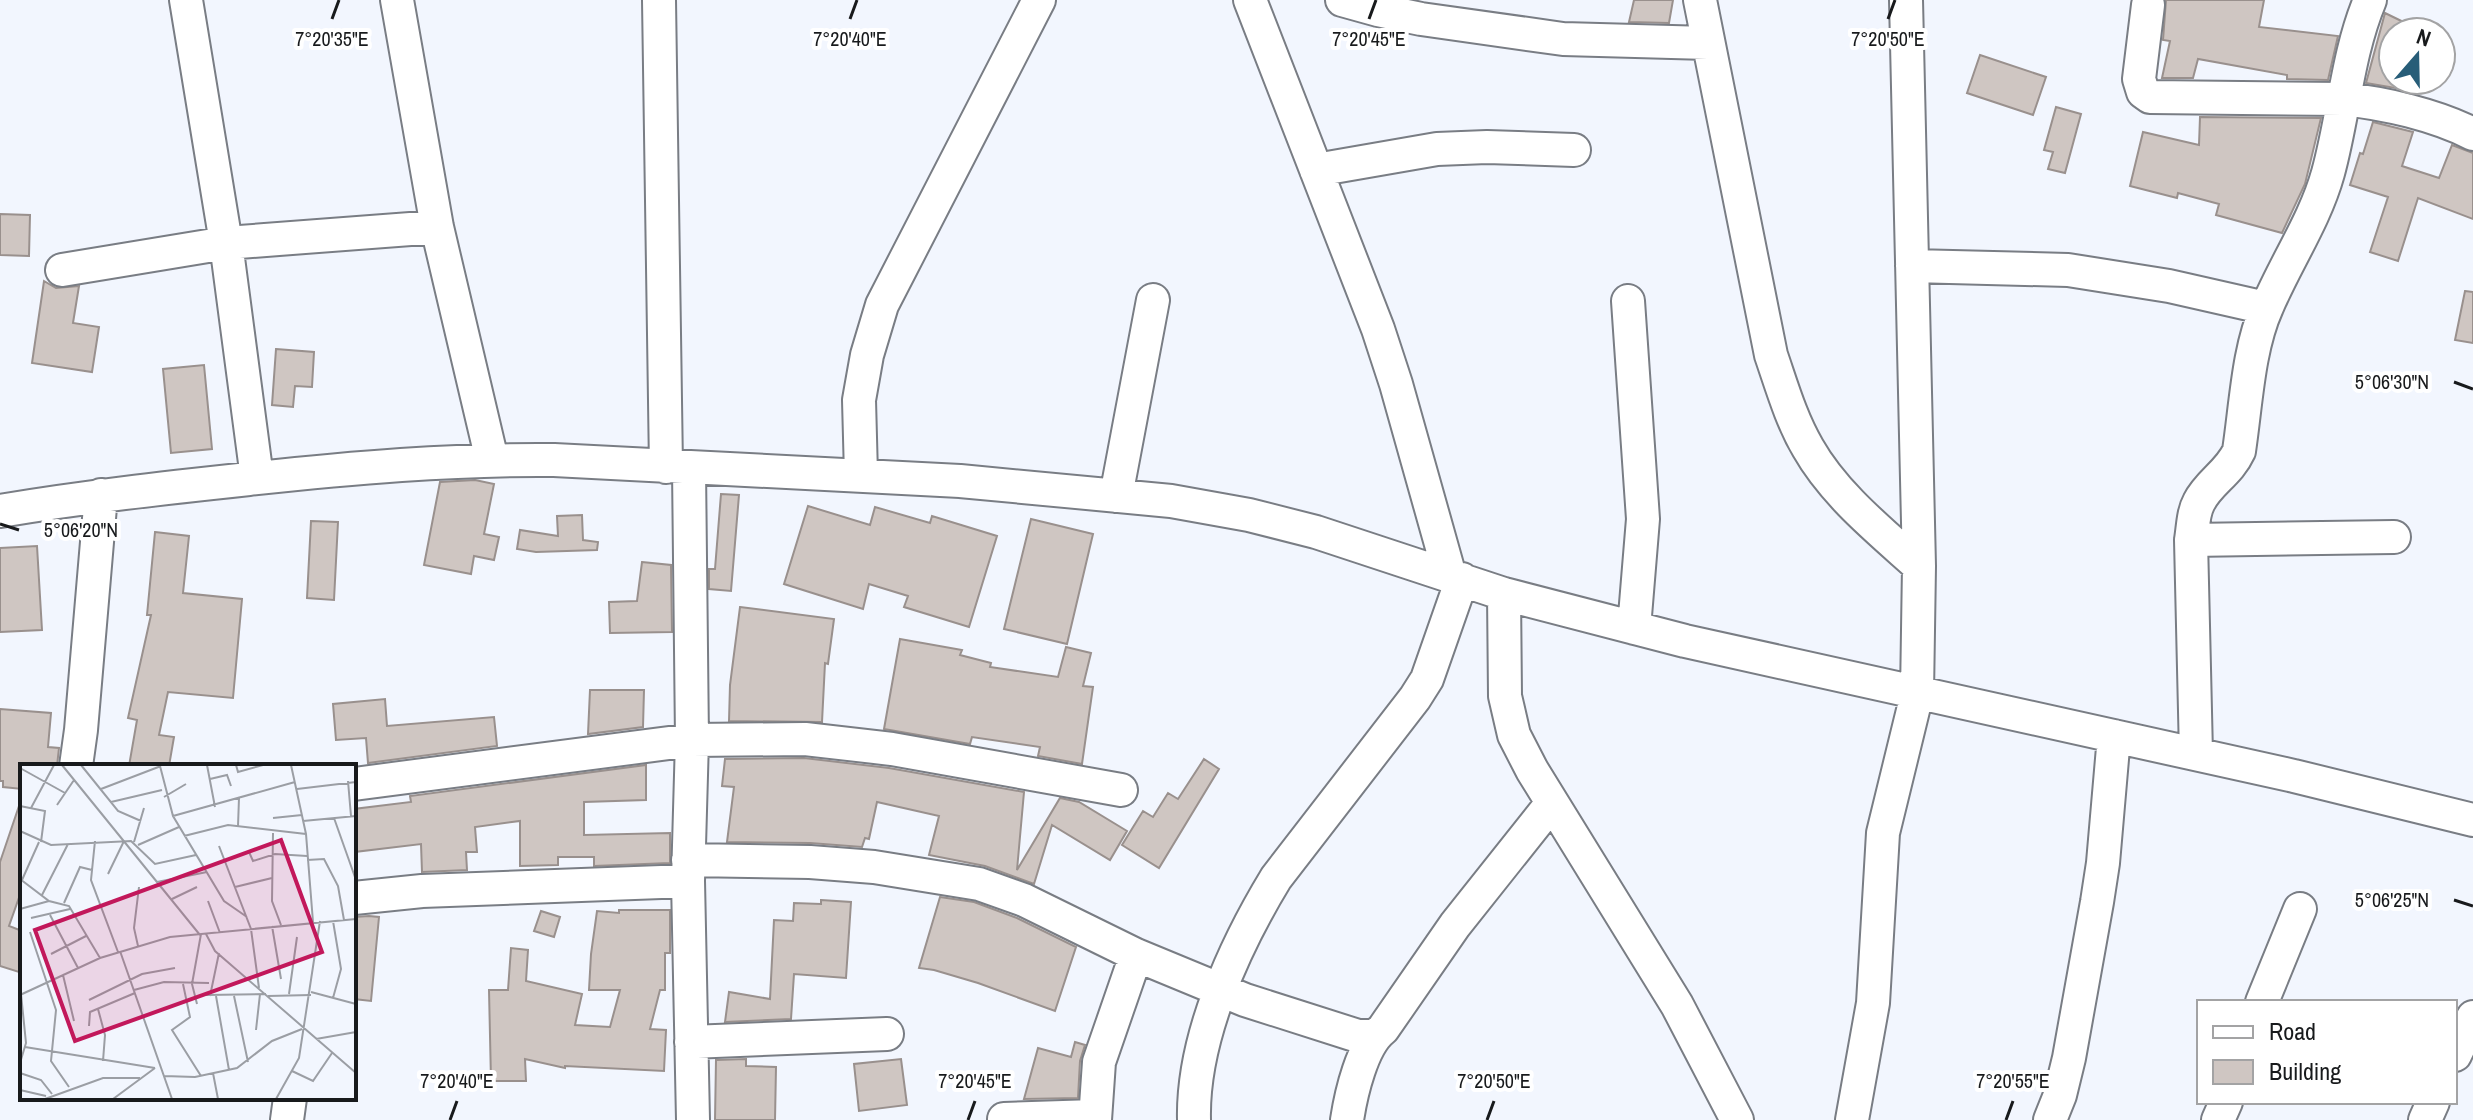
<svg xmlns="http://www.w3.org/2000/svg" width="2473" height="1120" font-family="'Archivo Narrow',sans-serif">
	<style>
		.building { fill: #cfc6c2; stroke: #99908d; stroke-width: 2 }
		.lines { fill: none; stroke-linecap: round; stroke-linejoin: round }
		.minor-casing { stroke: #797d84; stroke-width: 36 }
		.minor { stroke: #fff; stroke-width: 32 }
		.ticks { fill: none; stroke: #181a1c; stroke-width: 3 }
		.inset-road { fill: none; stroke: #9b9ea4; stroke-width: 2 }
		.view { fill: #c2185b; fill-opacity: 0.15; stroke: #c2185b; stroke-width: 4 }
		.inset-edge { fill: none; stroke: #181a1c; stroke-width: 4 }
		.ticks-label { font-size: 20px; text-anchor: middle; fill: #181a1c; stroke: #fff; stroke-width: 8; stroke-linejoin: round; paint-order: stroke }
	</style>
	<rect width="100%" height="100%" fill="#f2f6fe"/>
	<!-- building -->
	<path class="building" d="M1634,0h39l-4,23 -40,-1z
		M2166,0h98l-5,27 79,9 -10,44 -41,-1v-4l-89,-16 -5,19h-31l8,-37 -7,-1z
		M2385,13l39,19h-31v48h12l-4,9 -35,-6z
		M1980,55l66,22 -13,38 -66,-22z
		M2056,107l25,7 -16,59 -17,-4 5,-17 -9,-2z
		M2200,117l121,1 -16,66 -23,49 -66,-18 3,-11 -41,-11 -1,5 -47,-12 13,-54 56,13z
		M2373,122l40,10 -11,34 37,12 13,-33 21,8v66l-55,-21 -20,63 -28,-9 18,-55 -38,-12 10,-32 3,1z
		M0,214l30,1 -1,41 -29,-1z
		M44,281l12,7 23,-2 -6,37 26,4 -7,45 -60,-9z
		M2465,291l8,1v51l-18,-3z
		M276,349l38,3 -2,35 -17,-1 -2,21 -21,-2z
		M204,365l8,84 -41,4 -8,-84z
		M475,480l19,4 -10,50 15,3 -5,23 -20,-4 -3,18 -47,-9 16,-83z
		M721,494l18,1 -8,96 -22,-2v-20h6z
		M808,506l62,19 5,-18 55,16 2,-7 65,20 -28,91 -65,-20 4,-11 -39,-12 -6,25 -79,-25z
		M582,515l1,25 15,2 -1,8 -61,2 -19,-3 3,-19 38,6 -1,-20z
		M1031,519l62,15 -26,110 -63,-15z
		M311,521l27,1 -4,78 -27,-2z
		M155,532l34,4 -6,57 59,6 -9,99 -65,-6 -9,43 15,2 -5,29h-40l8,-46 -9,-2 23,-103h-4z
		M37,546l5,84 -42,2v-84z
		M642,562l29,3 1,67 -62,1 -1,-31 28,-1z
		M740,607l94,12 -6,45 -3,-1 -3,59 -93,-1 1,-36z
		M900,639l62,11 -2,5 31,8 -1,4 68,10 8,-30 25,6 -8,33 10,1 -11,77 -44,-8 2,-9 -68,-10 -2,7 -86,-15z
		M590,690h54l-1,37 -55,7z
		M385,699l2,27 107,-9 3,29 -129,17 -2,-25 -30,2 -3,-36z
		M0,709l51,4 -3,34 11,1 -2,18h-35v23l-19,-2v-6h-3z
		M804,758l85,10 135,24 -7,78 43,-72 19,4 48,29 -17,29 -58,-35 -18,59 -49,-18 -56,-11 10,-39 -62,-14 -8,37 -4,-1 -3,9 -52,-4 -83,-1 7,-55 -12,-1 3,-27z
		M1204,759l15,10 -60,99 -37,-23 21,-34 10,6 15,-24 10,6z
		M646,765v35l-62,2v33l86,-2v30l-76,3v-9h-36v8l-38,1v-45l-45,6 2,25h-11l1,18 -45,2 -1,-28 -67,8v-43l57,-7 -1,-6z
		M19,806h3v83l-13,37 13,5v42l-22,-7v-104z
		M940,897l34,5 43,16 59,29 -21,64 -77,-28 -44,-13 -15,-2z
		M821,900l30,2 -5,76 -52,-4 -3,45 -66,3 4,-30 41,7 4,-79 19,1 1,-18 27,1z
		M619,910h51v43h-5v37h-5l-10,39 16,1 -2,41 -99,-5v2l-40,-9 1,22h-35l-2,-91h19l3,-42 17,2 -2,31 56,13 -7,31 35,2 10,-37h-31l2,-36 6,-43 22,2z
		M541,911l19,6 -6,20 -20,-6z
		M369,916l10,1 -8,84 -17,-2v-82z
		M1075,1042l10,3 -5,16 -2,37 -54,1 14,-51 33,9z
		M746,1059v7l30,1 -1,53h-60l1,-60z
		M901,1059l6,46 -48,6 -5,-47z"/>
	<g class="lines">
		<defs>
			<path id="minor" d="M186,0l40,243 31,235
				M397,0l40,227 55,233
				M659,0l7,467
				M1250,0l128,329 18,55 54,192
				M1342,0l36,10 43,9 142,20 145,4
				M1700,0l71,355c11,32 20,64 37,93 26,46 72,83 111,118
				M2148,5l-9,74 4,13 7,5 193,2c41,4 93,16 130,35
				M1316,170l121,-21 50,-2 87,3
				M1912,266l156,4 101,16 97,22
				M62,270l164,-27 211,-16
				M1628,301l15,218 -9,109
				M689,468l3,272 -4,141 5,239
				M861,475l-2,-75 8,-45 15,-50 157,-305
				M1116,496l37,-196
				M0,511c83,-14 165,-23 249,-32 101,-11 203,-20 305,-19l406,21 211,20 78,14 67,17 188,62 181,47 609,135 179,44
				M2191,540l203,-3
				M1504,594l1,102 9,39 18,35 145,235 60,115
				M2196,754l-5,-214c2,-12 2,-27 8,-38 10,-20 30,-29 40,-51 7,-46 9,-102 28,-144 19,-45 48,-87 61,-134 16,-58 19,-118 42,-173
				M76,766l5,-36 20,-235
				M354,784l338,-44 113,-1 87,10 229,41
				M688,860l122,2 64,5 105,17 45,16 112,55 109,45 113,36h16
				M354,898l68,-7 266,-10
				M2262,1002l38,-93
				M691,1042l196,-8
				M2455,1055l18,-38
				M1004,1119l91,-3
				M287,1120l3,-22
				M1095,1120l4,-58 37,-107
				M1194,1120c-2,-81 40,-173 82,-242l139,-180 12,-19 35,-100
				M1347,1120c4,-26 15,-75 36,-91l72,-104 97,-122
				M1852,1120l21,-117 10,-170 34,-139 2,-128 -13,-566
				M2050,1120l10,-25 9,-37 28,-156 6,-39 11,-127
				M2218,1120l8,-18
				M2425,1120l8,-18"/>
		</defs>
		<!-- minor casing -->
		<use href="#minor" class="minor-casing"/>
		<!-- minor -->
		<use href="#minor" class="minor"/>
	</g>
	<!-- ticks -->
	<path class="ticks" d="M332,19l7,-19M850,19l7,-19M1369,19l7,-19M1888,19l7,-19M2454,382l19,7M0,524l19,6M2454,900l19,6M450,1120l7,-19M968,1120l7,-19M1487,1120l7,-19M2006,1120l7,-19"/>
	<!-- overview -->
	<g transform="translate(20 764)">
		<rect width="336" height="336" fill="#f2f6fe"/>
		<path class="inset-road" d="M42,1l138,170M61,1l37,46 23,10M187,1l8,42M216,1l2,7 25,-7M271,1l15,69 7,88M140,2l13,50 51,85 23,16M0,4l45,25M190,15l17,-4 4,11M328,17l3,35M81,25l60,-23M277,25l59,-7M144,33l22,-13M91,38l51,-12M37,41l17,-25M0,42l25,5 -4,31M11,44l23,-43M153,52l122,-34M253,54l29,-3M314,54l22,62M283,57l53,-5M218,62l1,-28M0,67l31,14 80,-4 24,23 41,-9M253,69l-1,68 9,24M164,72l44,-11 78,9M75,77l-4,39 27,72M114,78l10,-34M118,81l41,-18M199,82l32,83 8,59M229,88l4,9 22,-7 32,2M287,96l17,-1 14,27 6,34M88,110l16,-33M0,115l29,22 20,5 31,52M2,116l17,-38M137,118l50,-10M215,123l37,-9M22,131l26,-51M152,135l25,-12M188,137l12,32M44,139l16,-36 12,3M0,145l29,-8M30,151l28,53M11,154l39,-9M313,157l8,48 -8,29M252,162l9,53M10,168l26,78 -5,51 18,26M186,170l9,17 141,122M118,182l-4,-18 5,-41M100,187l52,148M31,190l35,-18M43,211l11,46M163,220l7,33 -18,13 29,46M114,226l30,-8 45,1M291,228l45,12M269,230l8,-57M0,231l80,-37 70,-21 186,-18M186,231l60,-1M190,232l9,-43M196,232l13,74M214,232l14,66M248,232l43,-1M69,236l53,-26 33,-6M177,240l-5,-20 9,-50M78,245l7,26 -2,26M69,262l1,-14 45,-19M236,266l4,-36M296,275l40,-7M5,283l130,21M0,299l6,-20 -5,-49M272,307l21,10 19,-28M0,309l21,7 11,14M193,309l5,26M144,312l31,1 42,-9 35,-27 30,-12M0,326l26,6M25,335l58,-21h37M93,335l42,-31M256,335l23,-41 21,-137"/>
		<path class="view" d="M261,76l41,112 -247,89 -40,-111z"/>
		<rect width="336" height="336" class="inset-edge"/>
	</g>
	<g class="ticks-label">
		<text x="332" y="46">7°20'35"E</text>
		<text x="850" y="46">7°20'40"E</text>
		<text x="1369" y="46">7°20'45"E</text>
		<text x="1888" y="46">7°20'50"E</text>
		<text x="2392" y="389">5°06'30"N</text>
		<text x="81" y="537">5°06'20"N</text>
		<text x="2392" y="907">5°06'25"N</text>
		<text x="457" y="1088">7°20'40"E</text>
		<text x="975" y="1088">7°20'45"E</text>
		<text x="1494" y="1088">7°20'50"E</text>
		<text x="2013" y="1088">7°20'55"E</text>
	</g>
	<!-- legend -->
	<rect x="2197" y="1000" width="260" height="104" fill="#ffffff" stroke="#a3a3a4" stroke-width="2"/>
	<rect x="2213" y="1026" width="40" height="12" fill="#ffffff" stroke="#a3a3a4" stroke-width="2"/>
	<text x="2269" y="1040" font-size="24" fill="#181a1c">Road</text>
	<rect x="2213" y="1060" width="40" height="24" fill="#cfc6c2" stroke="#a3a3a4" stroke-width="2"/>
	<text x="2269" y="1080" font-size="24" fill="#181a1c">Building</text>
	<!-- north arrow -->
	<g transform="translate(2417 56) rotate(20)"><circle r="38" fill="#ffffff" stroke="#a3a3a4" stroke-width="2"/>
	<path d="M0-6L14 30L0 20L-14 30Z" fill="#275d78"/>
	<text y="-12" font-size="22" font-weight="bold" text-anchor="middle" fill="#181a1c">N</text>
	</g>
</svg>
